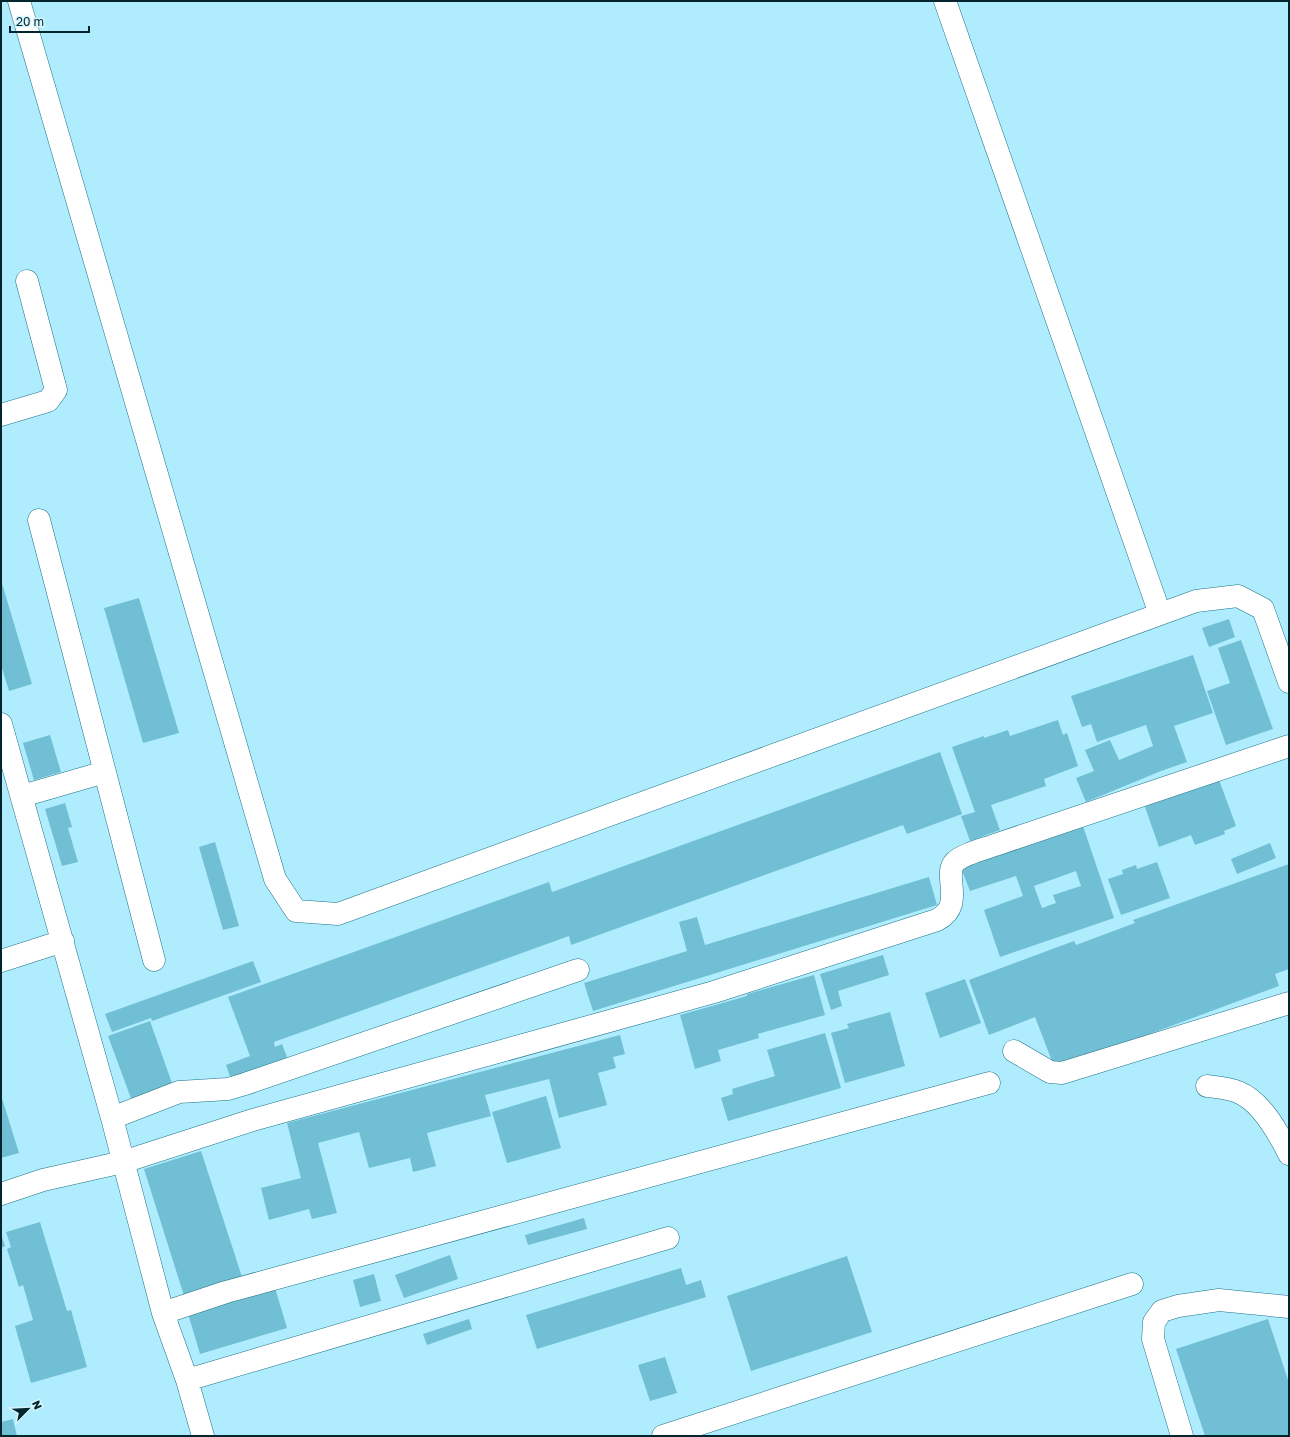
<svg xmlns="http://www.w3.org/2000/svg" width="1290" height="1437" font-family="'Golos Text',sans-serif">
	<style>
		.building { fill: #71bfd4; fill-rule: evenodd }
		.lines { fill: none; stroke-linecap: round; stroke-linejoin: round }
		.minor-casing { stroke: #1d7286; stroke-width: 23 }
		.minor { stroke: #fff; stroke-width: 22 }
	</style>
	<rect width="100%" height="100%" fill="#afecfe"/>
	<!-- building -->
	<path class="building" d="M1,580l31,104 -23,7 -8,-26z
		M139,598l40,135 -36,10 -39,-135z
		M1229,619l6,18 -26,10 -7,-19z
		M1241,640l32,89 -47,16 -19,-54 23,-8 -12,-35z
		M1193,655l20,58 -39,13 13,36 -26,9 -75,31 -10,-24 18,-7 -9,-21 25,-10 9,20 34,-14 -7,-21 -49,17 -6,-18 -9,3 -11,-31z
		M1058,720l5,15 4,-2 11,33 -34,13 2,7 -55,19 9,25 -30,11 -9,-25 14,-4 -23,-65 32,-11v2l24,-8 2,6z
		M50,735l11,37 -27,8 -11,-37z
		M940,752l22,62 -55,20 -4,-9 -332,120 -2,-9 -295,106 1,5 7,-3 8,21 -57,20 -7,-20 24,-9 -22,-59 321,-115 3,10z
		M1218,777l18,49 -12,5 1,3 -30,11 -4,-10 -32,12 -15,-43z
		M65,803l7,24 -4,1 10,34 -16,4 -17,-57z
		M1083,826l31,92 -114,39 -16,-47 39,-14 -7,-20 -46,15 -9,-23zM1076,871l5,15 -28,9 3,8 -14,5 -8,-22z
		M215,842l24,84 -16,4 -24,-83z
		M1270,843l6,15 -39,16 -6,-15z
		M1157,862l13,36 -49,17 -13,-36 15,-5 -1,-4 14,-5 1,4z
		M1289,864v105l-14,5 4,12 -224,83 -20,-52 -46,18 -20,-55 105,-39 2,4 59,-22 -2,-3z
		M929,877l8,28 -344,106 -9,-28 103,-32 -8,-29 18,-5 8,28z
		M883,955l6,20 -51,16 4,15 -11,4 -11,-36z
		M253,961l8,21 -109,39 -1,-3 -39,14 -7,-18z
		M814,975l11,40 -67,19 1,4 -41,12 3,11 -26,8 -15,-54 67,-19v-2z
		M965,979l16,44 -41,15 -15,-45z
		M890,1012l15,54 -60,17 -14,-50 18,-5 -2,-4z
		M150,1021l23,65 -41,15 -24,-65z
		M825,1033l16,55 -113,33 -7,-23 12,-4 -1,-5 43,-13 -8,-26z
		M620,1035l5,19 -12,3 3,11 -18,5 9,32 -48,13 -10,-39 -64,16 6,21 -64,17 9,33 -23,6 -3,-14 -41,10 -10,-36 -41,11 19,70 -25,6 -3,-10 -40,11 -8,-32 40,-10 -14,-55z
		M1,1095l18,58 -18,5z
		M546,1096l15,52 -54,15 -15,-51z
		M201,1151l43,132 -58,19 -42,-133z
		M584,1218l3,11 -59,16 -3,-10z
		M40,1222l27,89 4,-1 16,57 -56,16 -16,-57 18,-6 -10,-35 -4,2 -12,-38 4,-2 -5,-15z
		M1,1234l4,12 -4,2z
		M450,1255l8,24 -54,19 -9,-23z
		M847,1256l25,76 -121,39 -24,-75z
		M681,1268l5,17 15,-5 5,17 -169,52 -11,-34z
		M374,1274l7,27 -21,6 -7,-27z
		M273,1281l14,47 -87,26 -14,-47z
		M469,1319l3,10 -45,16 -4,-11z
		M1268,1319l21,64v53h-84l-29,-87z
		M665,1357l12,36 -27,8 -12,-36z
		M13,1419l4,17h-16v-14z"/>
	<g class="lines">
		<defs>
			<path id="minor" d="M19,1l256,878 21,32 42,3 858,-313 42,-5 25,13 26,73
				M945,1l215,613
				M1,415l47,-14 8,-11 -29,-109
				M39,520l115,440
				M1,724l111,394 51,195 24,67 16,56
				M22,796l83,-24
				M1,961l62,-20
				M1014,1051l36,21 12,1 227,-70
				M1207,1086c9,1 22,2 31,6 23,9 40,40 51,62
				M112,1118l67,-26 49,-3 17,-5 333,-114
				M1,1194l42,-14 80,-18 130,-42 461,-128 223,-72c29,-15 5,-45 18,-58 8,-8 29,-13 40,-17l294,-99
				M163,1313l63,-21 763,-209
				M187,1380l481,-142
				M663,1436l469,-152
				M1182,1436l-29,-97 1,-17 8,-11 16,-5 41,-6 70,7"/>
		</defs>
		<!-- minor casing -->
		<use href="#minor" class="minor-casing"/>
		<!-- minor -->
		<use href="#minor" class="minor"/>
	</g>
	<!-- border -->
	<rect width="1290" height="1437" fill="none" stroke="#03252d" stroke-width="4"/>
	<!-- north arrow -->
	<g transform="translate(28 1409) rotate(66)" stroke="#d6f4fd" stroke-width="3" paint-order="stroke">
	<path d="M0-3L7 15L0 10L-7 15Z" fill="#03252d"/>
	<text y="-6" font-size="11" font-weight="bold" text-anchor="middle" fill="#03252d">N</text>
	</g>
	<!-- scale -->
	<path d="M10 26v6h79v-6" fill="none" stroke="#03252d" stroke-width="2"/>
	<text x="16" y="26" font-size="12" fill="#03252d" stroke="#d6f4fd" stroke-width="3" paint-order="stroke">20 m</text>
</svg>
